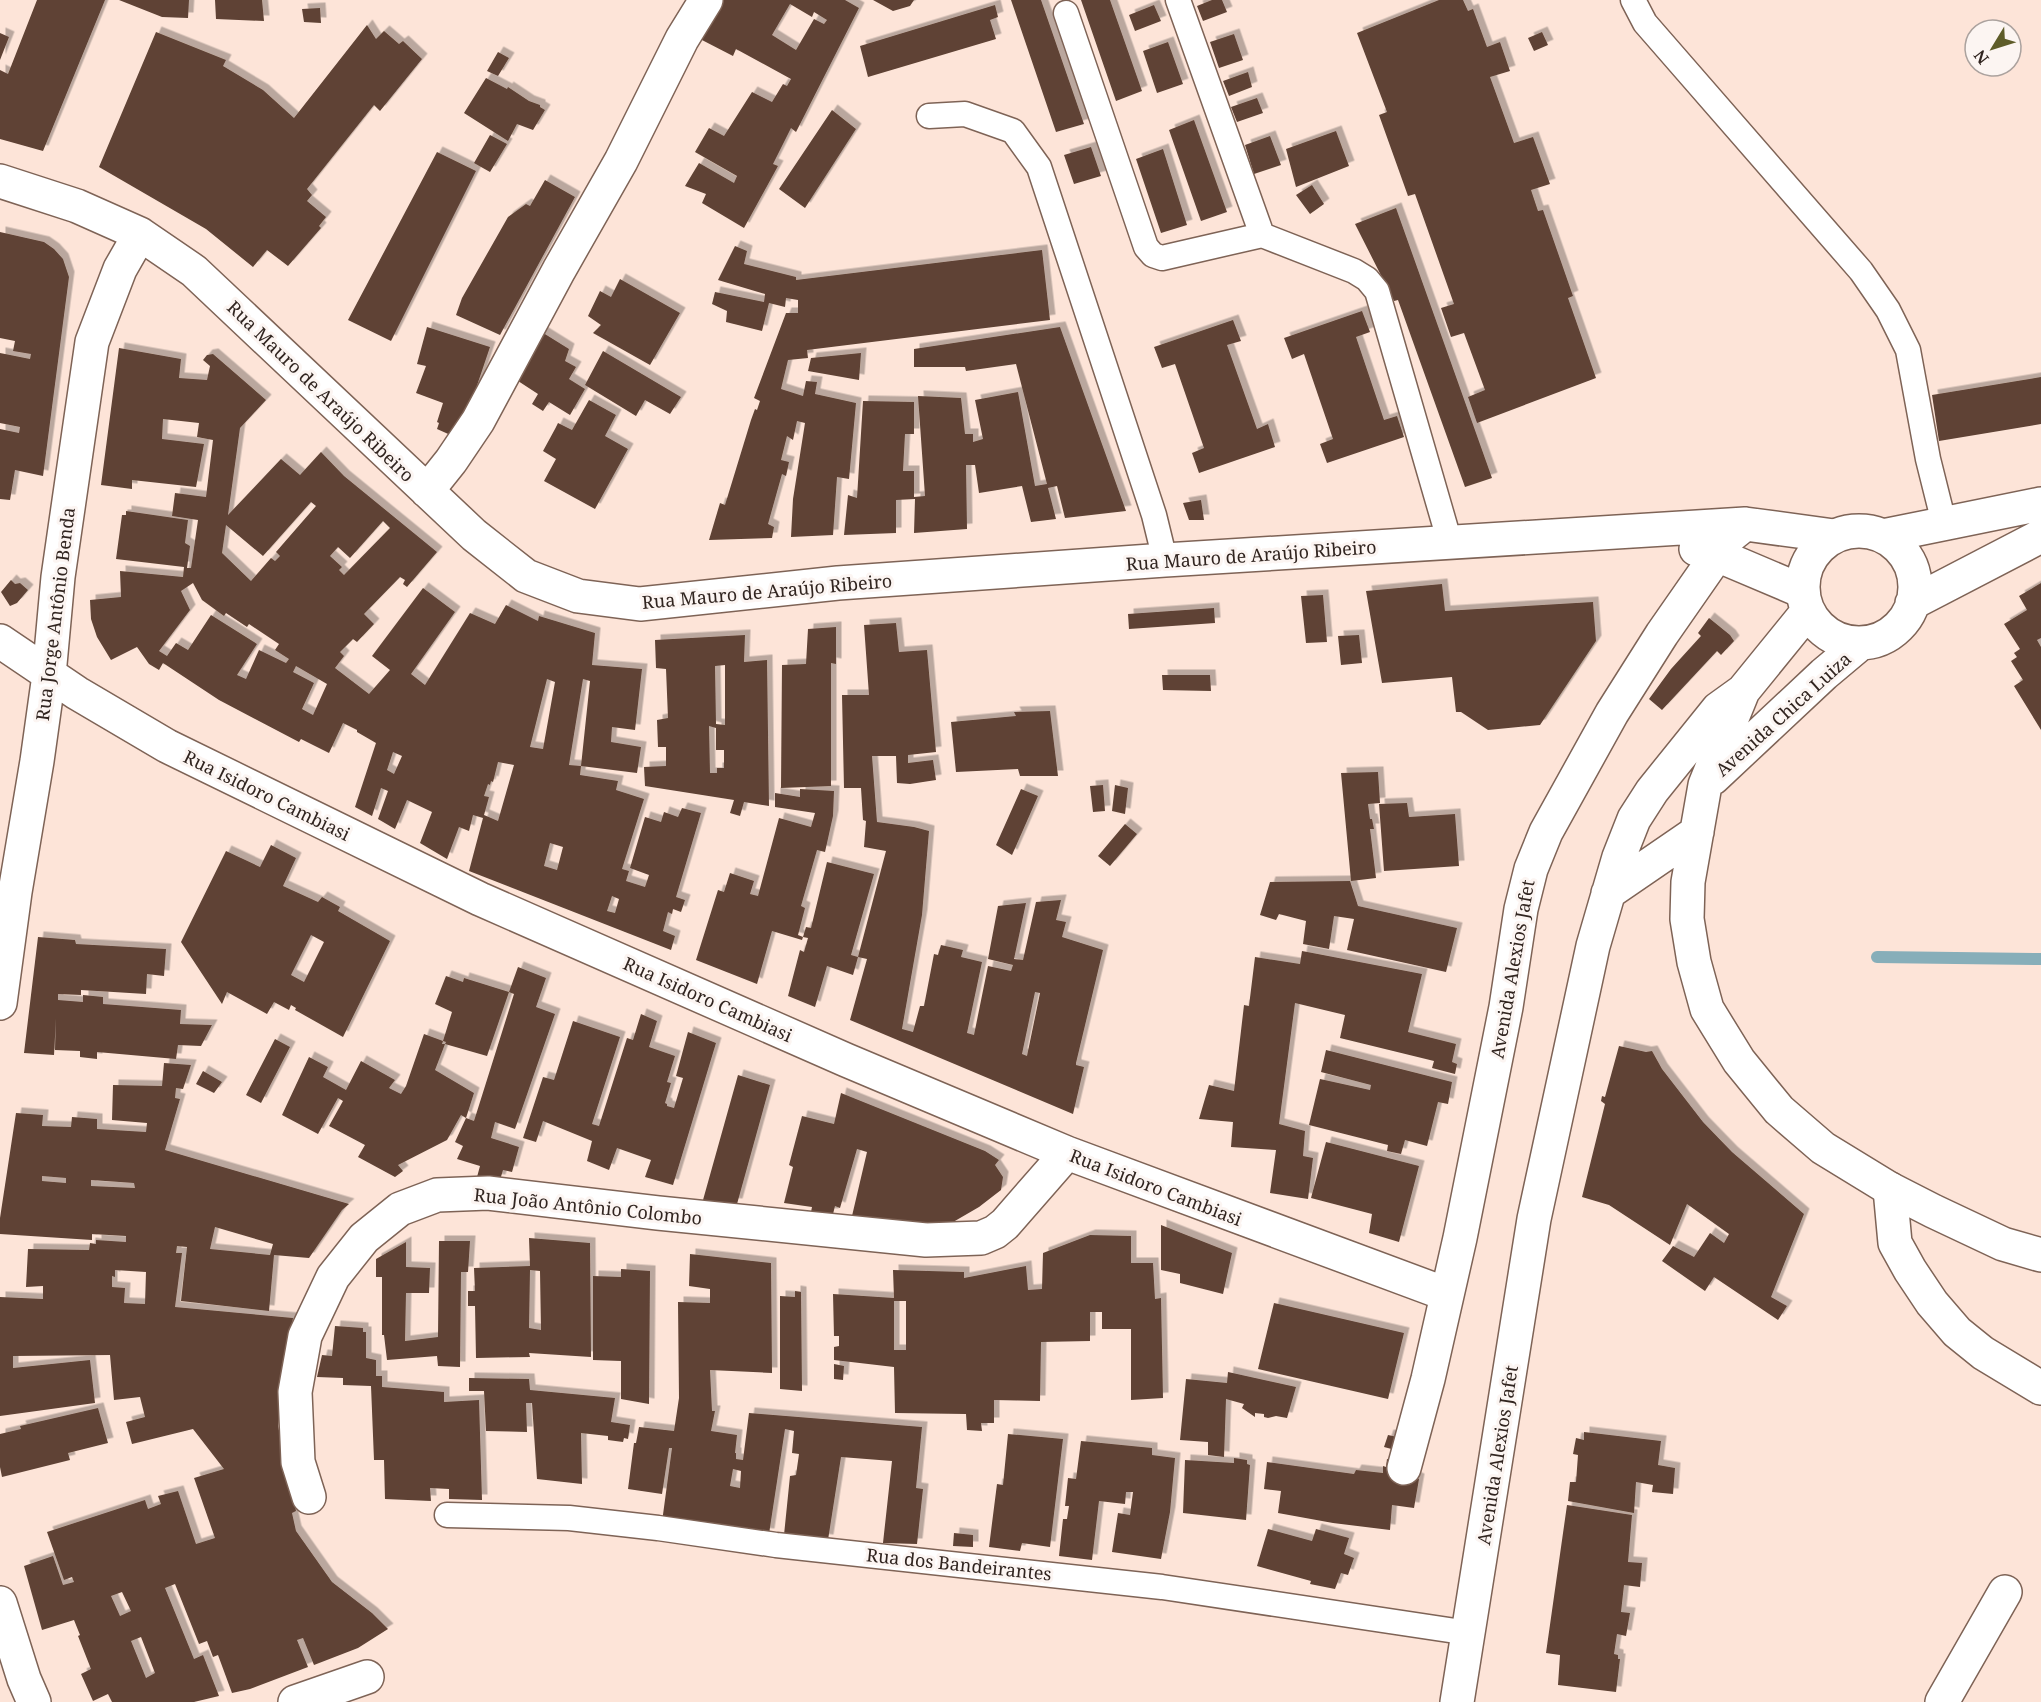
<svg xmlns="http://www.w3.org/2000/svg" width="2041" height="1702" font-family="'Noto Serif',serif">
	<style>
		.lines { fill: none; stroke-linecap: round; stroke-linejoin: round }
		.stream { stroke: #87aeb9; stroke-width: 12 }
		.building { fill: #5e4234; fill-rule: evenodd; filter: url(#shadow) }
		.service-casing { stroke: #7e6356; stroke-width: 27 }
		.minor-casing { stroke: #7e6356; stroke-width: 36 }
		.secondary-casing { stroke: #7e6356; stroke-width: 36 }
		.service { stroke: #fff; stroke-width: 24 }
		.minor { stroke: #fff; stroke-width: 33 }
		.secondary { stroke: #fff; stroke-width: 33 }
		.labels { text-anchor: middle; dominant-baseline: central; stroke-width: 6; stroke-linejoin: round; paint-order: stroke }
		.street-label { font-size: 18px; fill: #312520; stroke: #fcf5f2 }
	</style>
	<defs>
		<filter id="shadow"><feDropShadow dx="5.5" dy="-5.5" stdDeviation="0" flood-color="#0004"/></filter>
	</defs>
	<rect width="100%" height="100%" fill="#fde4d8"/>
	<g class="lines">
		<!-- stream -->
		<path class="stream" d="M1877,957l164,2"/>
	</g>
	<!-- building -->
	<path class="building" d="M37,0h68l-62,151 -43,-12v-69l8,4z
		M119,0h70l-1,18 -26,-1z
		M215,0h47l2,21 -48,-2z
		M724,0h121l14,8 -63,124 -5,-4 -18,36 5,2 -34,62 -42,-25 4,-9 -21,-8 14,-23 35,20 3,-7 -42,-24 14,-24 15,8 28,-44 20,10 11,-18 4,2 4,-7 -55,-30 -3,7 -33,-17zM790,4l22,13 2,-5 13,8 -3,4 -10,-5 -18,31 -24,-15z
		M873,0h41l-4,6 -17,5z
		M1011,0h30l43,124 -28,8z
		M1081,0h29l32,91 -26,10z
		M1212,0h10l5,12 -24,9 -6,-15z
		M1439,0h24l5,11 5,-2 14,38 13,-5 10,29 -20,6 24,66 19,-6 17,47 -19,6 7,21 5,-1 30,86 -5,2 28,80 -119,45 -9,-26 17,-7 -21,-57 -13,4 -10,-29 13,-4 -39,-110 -7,2 -29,-81 8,-3 -30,-79z
		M995,5l3,12 -8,3 6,19 -128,38 -8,-31z
		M1154,5l7,16 -26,10 -6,-16z
		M320,8l1,15 -17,-1 -2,-13z
		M367,25l9,14 8,-8 15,13 4,-3 19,18 -42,52 -6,-6 -67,84 5,6 -5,6 19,16 -7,9 2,2 -33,38 -21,-16 -14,17 -47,-38 -107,-62 57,-135 70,28 -3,6 40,24 31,28z
		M1542,32l6,13 -14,6 -6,-13z
		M0,33l9,4 -9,23z
		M1234,34l9,26 -24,8 -9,-26z
		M1168,42l15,42 -26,9 -14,-42z
		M498,52l11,6 -11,18 -11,-5z
		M1248,72l4,15 -23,9 -6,-15z
		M486,78l21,11 1,-2 21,14 11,4v2l5,3 -12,20 -16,-6 -9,17 -44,-28z
		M1257,98l6,15 -26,9 -6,-15z
		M832,110l24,19 -51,79 -26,-19z
		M1194,120l33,92 -26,9 -32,-91z
		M1336,131l13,35 -53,21 -10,-38z
		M490,135l17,9 -17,28 -16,-9z
		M1270,136l11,29 -27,9 -9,-29z
		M1091,147l10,29 -27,8 -10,-29z
		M1163,149l24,76 -26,8 -25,-74z
		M437,152l39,19 -85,170 -43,-21z
		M545,180l30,17 -75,138 -44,-20 6,-17 46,-81 18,-13 4,2z
		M1312,185l12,19 -14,10 -14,-19z
		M1396,208l96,270 -27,9 -67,-187 -4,1 -39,-77z
		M0,232l44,10 10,7 9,10 6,18 -26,199 -28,-6 -5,30 -10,-1v-70l19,4 1,-6 -20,-4v-70l30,6 1,-5 -18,-3 2,-10 -15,-3z
		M735,246l12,5 -3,13 52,13v3l246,-30 8,70 -243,30 1,8 -20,2 -7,29 22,7 3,-15 11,1 -2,12 41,9 -7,76 -12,-2 -4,58 -42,2 2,-38 12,-76 -8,-2 -4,19 -6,-4 -6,24 8,2 -3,14 -4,-2 -14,50 6,3 -2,11 -63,2 11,-37 5,2 26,-85 4,-11 2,1 3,-9 -6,-3 32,-85h12v-13l-12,-2 -1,9 -16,-4 -7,28 -36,-9 1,-11 -15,-7 3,-12 49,10 1,-8 -47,-14z
		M620,279l60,34 -30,52 -57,-32 8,-8 -13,-9 12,-25 11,6z
		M1362,311l8,21 -14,5 28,83 13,-4 7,21 -77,26 -7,-19 13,-5 -29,-85 -12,5 -8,-21z
		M1233,320l8,21 -14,4 30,84 11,-5 7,23 -76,26 -7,-20 12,-5 -29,-84 -13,4 -8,-21z
		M427,327l63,20 -22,65 -13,25 -18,-8 2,-6 -2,-1 6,-19 -27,-10 10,-27 -9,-2z
		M1060,327l66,184 -61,7 -8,-32 -9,2 8,31 -25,3 -9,-36 -43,7 -4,-28h-9l1,64 -53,4 1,-34 -19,1v33l-52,2 4,-40 9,3 6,-97 51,1v32h-9l-2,37h11v26l11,-1 -7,-100 43,2 4,36h8v8l10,-3 -8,-39 43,-8 17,94 12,-2 -31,-120 -50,7 -1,-4h-51v-18z
		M540,331l29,18 -4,12 11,6 -7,12 16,10 -15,26 -21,-13 -6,9 -11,-7 6,-10 -23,-15z
		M119,348l62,11 -2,19 28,2 3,-14 -7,-6 4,-5 6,-1 53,46 -26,28 -12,87 53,-56 19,16 21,-23 23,24 93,76 -30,35 -4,-3 2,-4 -5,-3 -36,37 10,10 -17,18 -4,-3 -13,13 4,4 -9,12 34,26 21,-24 -18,-14 51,-68 32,24 -44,62 14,11 45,-72 25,11 11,-19 32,16 1,-5 56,17 -3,32 50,4 -7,61 -23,-3 -1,15 30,5 -4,26 -56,-7 -1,9 38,6 -2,9 28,9 -22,70 7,2 -3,10 19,6 4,-12 -19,-7 15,-51 16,5 3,-10 14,5 4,-9 19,5 -25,84 9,3 -4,12 -8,-3 -1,5 -4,-2 -5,19 12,5 -4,14 -202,-79 14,-53 -10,-3 -4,16 -10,-4 -12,32 -27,-16 12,-31 -25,-12 -12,29 -17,-10 10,-28 -7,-3 -9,28 -17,-9 21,-64 -19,-11v-2l-14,-7 -14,30 -28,-14 -2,3 -80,-42 -56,-37 -4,7 -10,-6 -12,-17 -26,13 -14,-23 -6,-18 -1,-19 31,-3 -1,-26 63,6 1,-10 -68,-8 6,-44h4v-4l62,9 -3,23 5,3 -3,22h4l7,-48 -26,-4 3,-23 31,4 7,-57 -16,-3 2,-14 -36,-4 -1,20 42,5 -8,43 -64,-7v9l-31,-4zM311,502l5,4 -40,46 4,4 -5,5 -4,-3 -20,23 -29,-28 4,-28 37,31zM383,521l7,7 -46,47 -5,-5 3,-3 -12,-11 8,-9 12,11zM193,583l9,17 22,16 2,-3 21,14 2,-3 30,20 -4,6 14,9 -3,4 -27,-13 -13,29 -9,-4 20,-31 -46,-29 -23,35 -12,-7 -9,13 -8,-5 31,-41 -9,-19zM296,666l31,18 -14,31 -11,-6 12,-26 -21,-11zM547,679l8,3 -12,67 -13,-2zM583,679l7,2 -9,85 -12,-1zM393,752l9,4 -8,18 -7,-4zM498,762l16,3 -16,56 -14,-6 5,-18 -5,-1 4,-12 2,1 1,-4 2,1zM550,843l13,4 -6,23 -13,-4zM612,896l7,3 -4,14 -8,-2z
		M603,351l78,46 -11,17 -25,-14 -9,16 -51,-31z
		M861,353l-2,27 -51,-9 3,-13z
		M2041,377v47l-102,17 -7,-46z
		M589,400l27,15 -11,21 23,13 -33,60 -51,-28 12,-22 -13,-8 12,-22 3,-6 14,7z
		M1201,500l3,20h-15l-6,-17z
		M11,580l4,4 5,-1 8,7 -11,13 -7,3 -9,-14z
		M2041,583v55l-4,2 4,7v83l-27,-44 9,-6 -12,-19 6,-4 -3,-4 6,-4 -16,-25 23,-14 -8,-14z
		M1442,584l3,27 148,-9 3,39 -56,84 -52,5 -27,-18h-5l-4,-35 -70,6 -16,-92z
		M1323,595l4,47 -21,1 -5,-47z
		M1214,608l1,15 -86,6 -1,-15z
		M1709,618l21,17 4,6 -13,14 -4,-4 -55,59 -13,-11 22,-30 30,-33 -3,-3z
		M896,623l3,29 28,-2 9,102 -28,3v8l25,-3 3,20 -26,4 -13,-1 -1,-27h-24l5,66 37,5 15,4 -7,84 -20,114 11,3 7,-26h4l10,-52 4,1 3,-10 22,5 -2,7 21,5 -15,71 7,2 14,-69 23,5 2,-6 -25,-6 10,-53 28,-3 -12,56 9,1 13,-58 25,-2 -5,20 10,2 -4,15 41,13 -27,113v2l8,2 -11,47 -223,-94 17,-61 -9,-2 28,-106 -22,-4 2,-26 -3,-1 -2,-32h-17l-2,-93h27l-5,-70zM1035,992l5,1 -13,63 -5,-2z
		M836,627v37l-5,-1v123l-50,2 1,-123 24,-1 2,-35z
		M745,635l-1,27 23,-2 2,146 -25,-4 -4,14 -10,-3 4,-13 -89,-14 -1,-19 22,-1v-19h-8l-1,-27 11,-2 -2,-49 -10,-1 -1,-28zM725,665v60l-9,-1 -1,-58zM709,726l7,2v22h8v18h-7v5h-7z
		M1359,635l3,28 -21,2 -3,-29z
		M1162,675h48l1,16 -48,-1z
		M1050,711l8,65h-38l-2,-7 -62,3 -5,-50 65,-6 -2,-4z
		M1378,772l2,31 -12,1 2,15h2l2,10h-4l6,49 -25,3 -10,-108z
		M1103,785l2,26 -12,1 -3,-26z
		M1115,785l13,3 -3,26 -13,-3z
		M800,789l34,2 -1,25 -8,36 -8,-2 -16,56 4,2 -7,27 5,2 3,-10 5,1 16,-66 47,12 -23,81 7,2 -5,18 -26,-9 -12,41 -27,-11 12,-46 4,2 4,-14 -5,-1 -1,3 -30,-9 -15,53 -61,-24 22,-70 6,2 6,-19 24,8 -4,13 8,2 21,-78 32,9 4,-14 -40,-6v-14l25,4z
		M1021,789l17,7 -26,59 -16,-10z
		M1407,803l2,14 46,-3 4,52 -75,5 -5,-67z
		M1125,824l12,10 -27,32 -12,-10z
		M271,845l25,13 -13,28 35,16 4,-5 18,10 -2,4 52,30 -47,96 -48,-27 1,-2 -5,-3 -2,5 -15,-8 -7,12 -40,-22 -5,12 -41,-62 45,-91 34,16zM311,935l13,7 -20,40 -13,-7z
		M1350,881l8,25 99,22 -11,44 -99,-22 7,-31 -20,-3 -5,33 -26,-5 3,-23 -27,-7 -3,6 -16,-5 10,-33z
		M38,937l37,3 1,4 90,5 -2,27 -17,-2 -1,20 -65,-4v5l-23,-1v6l25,2v-7l20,2v7l78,6 -1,14 32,1 -11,21 -23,-1 -2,14 -79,-7v7l-17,-2v-6l-25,-1 1,-32 -2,37 -30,-2z
		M1302,951l120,23 -14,58 48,12 -4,18 5,2 -2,10 -23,-6 2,-7 -94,-23 5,-23 -50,-12 -16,121 26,7 -2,25 10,2 -5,41 -38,-6 6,-43 -45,-3 2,-25 -34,-3 10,-34 25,6 10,-86 5,1 6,-49 45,7z
		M518,967l28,11 -10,29 19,7 -40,115 -20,-7 -4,16 28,9 -7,25 -9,-2 -3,10 -23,-3 3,-11 -23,-7 6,-13 -8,-4 11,-24 8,3 40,-127 -5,-2 -22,64 -42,-12 1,-2 -3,-1 9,-29 -17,-8 11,-28 17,6 1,-4 45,14z
		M641,1014l16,7 -8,26 26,9 -8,26 4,1 -6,20 2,1v2l7,2 9,-30 -7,-2 12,-44 28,11 -43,142 -28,-8 6,-17 -34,-12 -8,22 -22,-9 5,-20 -49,-20 -7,21 -13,-4 20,-61 11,3 19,-59 47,16 -28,87 7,2 28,-88 6,2z
		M424,1034l19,7 -1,3h3l-10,26 39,23 -8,25 -5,-3 -14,25 -49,25 5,6 -8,6 -37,-20 7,-12 -36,-19 14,-25 -5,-3 -20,36 -36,-19 27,-58 19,10 -5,10 23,13 15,-29 34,19 -6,8 12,6 5,-8z
		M275,1039l15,8 -29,56 -15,-8z
		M1619,1046l27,6 6,-1 10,18 41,53 29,30 72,62 -33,83 16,9 -9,14 -64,-43 -9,14 -43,-30 11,-15 21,11 16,-24 14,10 5,-9 -42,-30 -17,41 -61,-40 -27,-8 23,-93 -4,-3 1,-5 3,1z
		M1326,1050l126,32 -4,22 -10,-2 -11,44 -22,-6 -4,14 -14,-3 1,-6 -79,-20 11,-46 50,11 1,-5 -50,-13z
		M164,1063l27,2 -8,24 -7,-1 -1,10 5,1 -15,51 184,54 -7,6 -33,48 -35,-3 -5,56 -88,-10 6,-54 -10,-1 -1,7h6l-7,54 118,11 -15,108 18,85 -4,2 4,18 36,51 40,31 16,16 -30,19 -44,17 -11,-27 -6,2 11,27 -58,22 -18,4 -14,-38 -5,2 -6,-16 -8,3 -24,-60 -10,4 29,71 9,-4 16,41 -25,6h-82l-4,-8 -15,7 -12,-27 10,-5 -13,-33 2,-1 -6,-15 -32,10 -18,-64 29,-10 10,29 11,-3 -2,-5 -8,3 -17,-48 98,-32 3,9 13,-5 -3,-8 20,-5 18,53 19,-6 -21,-60 30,-9 -31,-40 -61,15 -6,-22 19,-5 -5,-20 -26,3 -4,-45 -97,1v12l77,-8 5,43 -95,13v-119l43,2v-13l-17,1 2,-38 61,1 1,-7 6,1v-4l30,2v-6l-34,-2v6l-92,-6v-16l16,-105 27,2 -1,11 29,1 1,-10 25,2v10l49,3 1,-9 -35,-3 1,-35 49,1zM42,1176l24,2v5l-24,-2zM91,1180l43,3 1,5 -44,-2zM215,1227l58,17 -3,11 -60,-6zM115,1270l31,2 -1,32 -21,-1 1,-15 -13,-1v-11l3,1zM122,1592l9,19 -11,5 -9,-20zM141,1637l14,36 -9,5 -15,-37z
		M203,1071l19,11 -8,11 -18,-9z
		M738,1075l32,10 -33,119 -34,-4z
		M841,1093l144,58 14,9 -4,5 8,12 -2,13 -22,17 -31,18 -96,-9 15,-64 -10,-3 -17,59 -5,-2 -2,8 -22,-2 1,-5 -28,-4 9,-36 -4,-2 13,-49 32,8z
		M1326,1142l93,24 -20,76 -30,-9 3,-19 -61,-16z
		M1161,1225l71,28 -9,41 -43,-11v-9l-19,-4z
		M1090,1235l41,1v27h22l2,36 6,-1 2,100 -32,2v-71h-29v-17h-12v29l-49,1 -1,59 -46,-1v23h-13l1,8 -15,-1 -1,-16 -71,-1 -1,-46 -60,-7v-13l5,-1v-10h-5l-1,-42 61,4 -1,-28 71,2v6l62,-12 2,24 14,-1 1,-36zM894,1301h12v49h-12z
		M529,1238l61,5 1,114 -62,-4 1,4 -54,1 -1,-52h-7v-15h7l-1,-23 56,-2zM530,1270l10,1 1,59 -12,-2z
		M439,1241h31l-2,31h-7l-1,95 -22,-1 -1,-10 -50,4 -3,-25h-2v-58h-6v-18l30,-17v25l24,1 -1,25h-23l-1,48 33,-4z
		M690,1254l81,9 1,110 -62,-3 2,41h3l-4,20 26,4 -2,18h1v6l7,1 6,-47 173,14 -6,61 7,1 -6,55 -34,-1 9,-82 -51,-4 -13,83 -44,-5 6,-59 6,-1 3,-21 -7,-1 2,-22 -9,-2 -16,105 -107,-12 10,-74h-3l-7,46 -34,-5 6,-46h2l3,-16 35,4 5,-33 -1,-96 32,1v-14l-21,-3zM733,1469l8,2 -1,17 -10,-2z
		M621,1269l29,2 -1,133 -28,-5v-38l-28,-1v-84l28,1z
		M795,1291l6,1 1,99 -22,-2v-93l15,1z
		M1274,1303l130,30 -16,66 -130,-30z
		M335,1326l28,2v4h3v26l10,2v16h6v11l62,5v10l35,-2 3,100 -33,-1v-10l-19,-1 1,13 -46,-2 -1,-39h-10l-3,-74 -28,-1v-7l-26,-1 5,-22 10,1z
		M834,1364l10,2 -1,14 -9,-1z
		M1228,1372l68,15 -9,31 -11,-2 -8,2 -4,-1v-3l-9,-1v4l-13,-9 2,-4 -18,-5 -2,58 -16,-2v-13l-28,-2 6,-61 41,4z
		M469,1378l60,1 1,11 85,8 -4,24 19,3 -2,14 -4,-1 -1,4 -15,-2v-4l-27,-3 1,51 -45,-5 -5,-76h-6l1,29 -41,-1 -2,-40h-15z
		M98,1408l10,35 -40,10 2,7 -68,17 -2,-10v-33l21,-5 -1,-3z
		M1584,1432l77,9 -3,24 17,3 -2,26 -21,-2 1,-7 -17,-3 -2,31 -66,-12 2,-19h6l2,-27 -5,-1 3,-16 8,2z
		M1008,1434l55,5 -13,108 -28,-4 -2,8 -31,-4 8,-63 6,1z
		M1388,1435l14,3 -3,13 -15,-4z
		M1081,1441l71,7v7l23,3 -5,54 -9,47 -49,-7 6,-39 12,2 3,-23h-7l-1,12 -26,-3 -7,59 -33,-4 4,-37h4l2,-13h-4l3,-28 8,1z
		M1234,1458l13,2v4l3,1 -4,55 -63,-7 2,-53 49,3z
		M1387,1459l9,2 17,16 6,2 -5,29 -22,-3 -2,25 -57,-7 -55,-10 3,-22 -17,-2 3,-27 87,12 2,-4 27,3v-7l3,1z
		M1567,1505l65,10 -4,47 14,1 -2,24 -16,-2 -3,27 9,1 -4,23 -9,-2 -3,20 4,1v4h2l-4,33 -58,-7 2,-30 -14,-2z
		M1268,1529l44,12 4,-12 33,9 -5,16 10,4 -6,17 -7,-2 -6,16 -25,-5 1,-3 -54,-15z
		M954,1533l19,2v12l-20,-1z"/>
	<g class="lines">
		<defs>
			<path id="service" d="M1178,0l84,235
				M1633,0l12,23 216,248 27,39 20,40 20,109 16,64
				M1066,13l80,234 7,8 9,3 100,-23 92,36 13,8 10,12 73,252
				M929,116l36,-2 48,17 26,36 115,348 11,45
				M447,1515l122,3 89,10 118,17 386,42 307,46"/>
			<path id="minor" d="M0,181l77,25 63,28 54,37 280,264 52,41 52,20 62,8 198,-21 327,-23 580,-36 89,12
				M427,491l24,-30 27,-40 81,-151 62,-109 61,-122 24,-39
				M1696,549l21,6 85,36
				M0,641l77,52 90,53 313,153 366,161 221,93 379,141
				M0,1003l15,-111 22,-131 12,-86 9,-98 34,-235 28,-73 20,-35
				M1890,1189l5,54 15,27 22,33 25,29 26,21 58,35
				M1404,1468l24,-89 32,-141 46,-231 15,-98 10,-40 15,-37 66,-119 50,-79 55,-79 8,-15 20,-16
				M309,1497l-11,-35 -3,-70 10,-56 28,-59 31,-39 36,-29 37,-14 51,-2 170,20 268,27 55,-2 14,-6 10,-8 62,-71
				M0,1603l24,76 10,23
				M295,1702l72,-25
				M1942,1702l63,-110"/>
			<path id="secondary" d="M1803 587a56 56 0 1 1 112 0a56 56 0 1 1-112 0Z
				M1883,536l158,-32
				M1912,603l129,-67
				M1808,611l-65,80 -38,94 -17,97 -1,37 7,43 13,47 32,52 40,49 44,38 67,41 43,22 70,33 38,11
				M1713,778l111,-104 37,-31
				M1608,893l89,-61
				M1457,1702l77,-483 59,-273 26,-89 15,-38 18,-28 66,-82 25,-18"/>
		</defs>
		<!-- service casing -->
		<use href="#service" class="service-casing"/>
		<!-- minor casing -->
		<use href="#minor" class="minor-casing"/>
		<!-- secondary casing -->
		<use href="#secondary" class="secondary-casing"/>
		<!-- service -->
		<use href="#service" class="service"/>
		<!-- minor -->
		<use href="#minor" class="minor"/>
		<!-- secondary -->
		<use href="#secondary" class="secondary"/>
	</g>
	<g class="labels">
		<!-- street labels -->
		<g class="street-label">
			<text transform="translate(321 391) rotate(44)">Rua Mauro de Araújo Ribeiro</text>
			<text transform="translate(1251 555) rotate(-4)">Rua Mauro de Araújo Ribeiro</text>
			<text transform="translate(767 591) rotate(-5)">Rua Mauro de Araújo Ribeiro</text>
			<text transform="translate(55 614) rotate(-83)">Rua Jorge Antônio Benda</text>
			<text transform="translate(1783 714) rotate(-42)">Avenida Chica Luiza</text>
			<text transform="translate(267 795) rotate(26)">Rua Isidoro Cambiasi</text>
			<text transform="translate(1512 969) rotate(-80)">Avenida Alexios Jafet</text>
			<text transform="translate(708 999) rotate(24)">Rua Isidoro Cambiasi</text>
			<text transform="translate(1156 1187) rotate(21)">Rua Isidoro Cambiasi</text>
			<text transform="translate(588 1206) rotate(6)">Rua João Antônio Colombo</text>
			<text transform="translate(1497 1455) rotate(-81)">Avenida Alexios Jafet</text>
			<text transform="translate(959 1564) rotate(6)">Rua dos Bandeirantes</text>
		</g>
	</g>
	<!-- north arrow -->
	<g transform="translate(1993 48) rotate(232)"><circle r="28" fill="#fcf5f2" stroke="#aba29e" stroke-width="1.5"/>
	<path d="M0-4.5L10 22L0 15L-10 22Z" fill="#5e5c29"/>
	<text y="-9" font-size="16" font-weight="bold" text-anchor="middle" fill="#312520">N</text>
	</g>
</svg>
